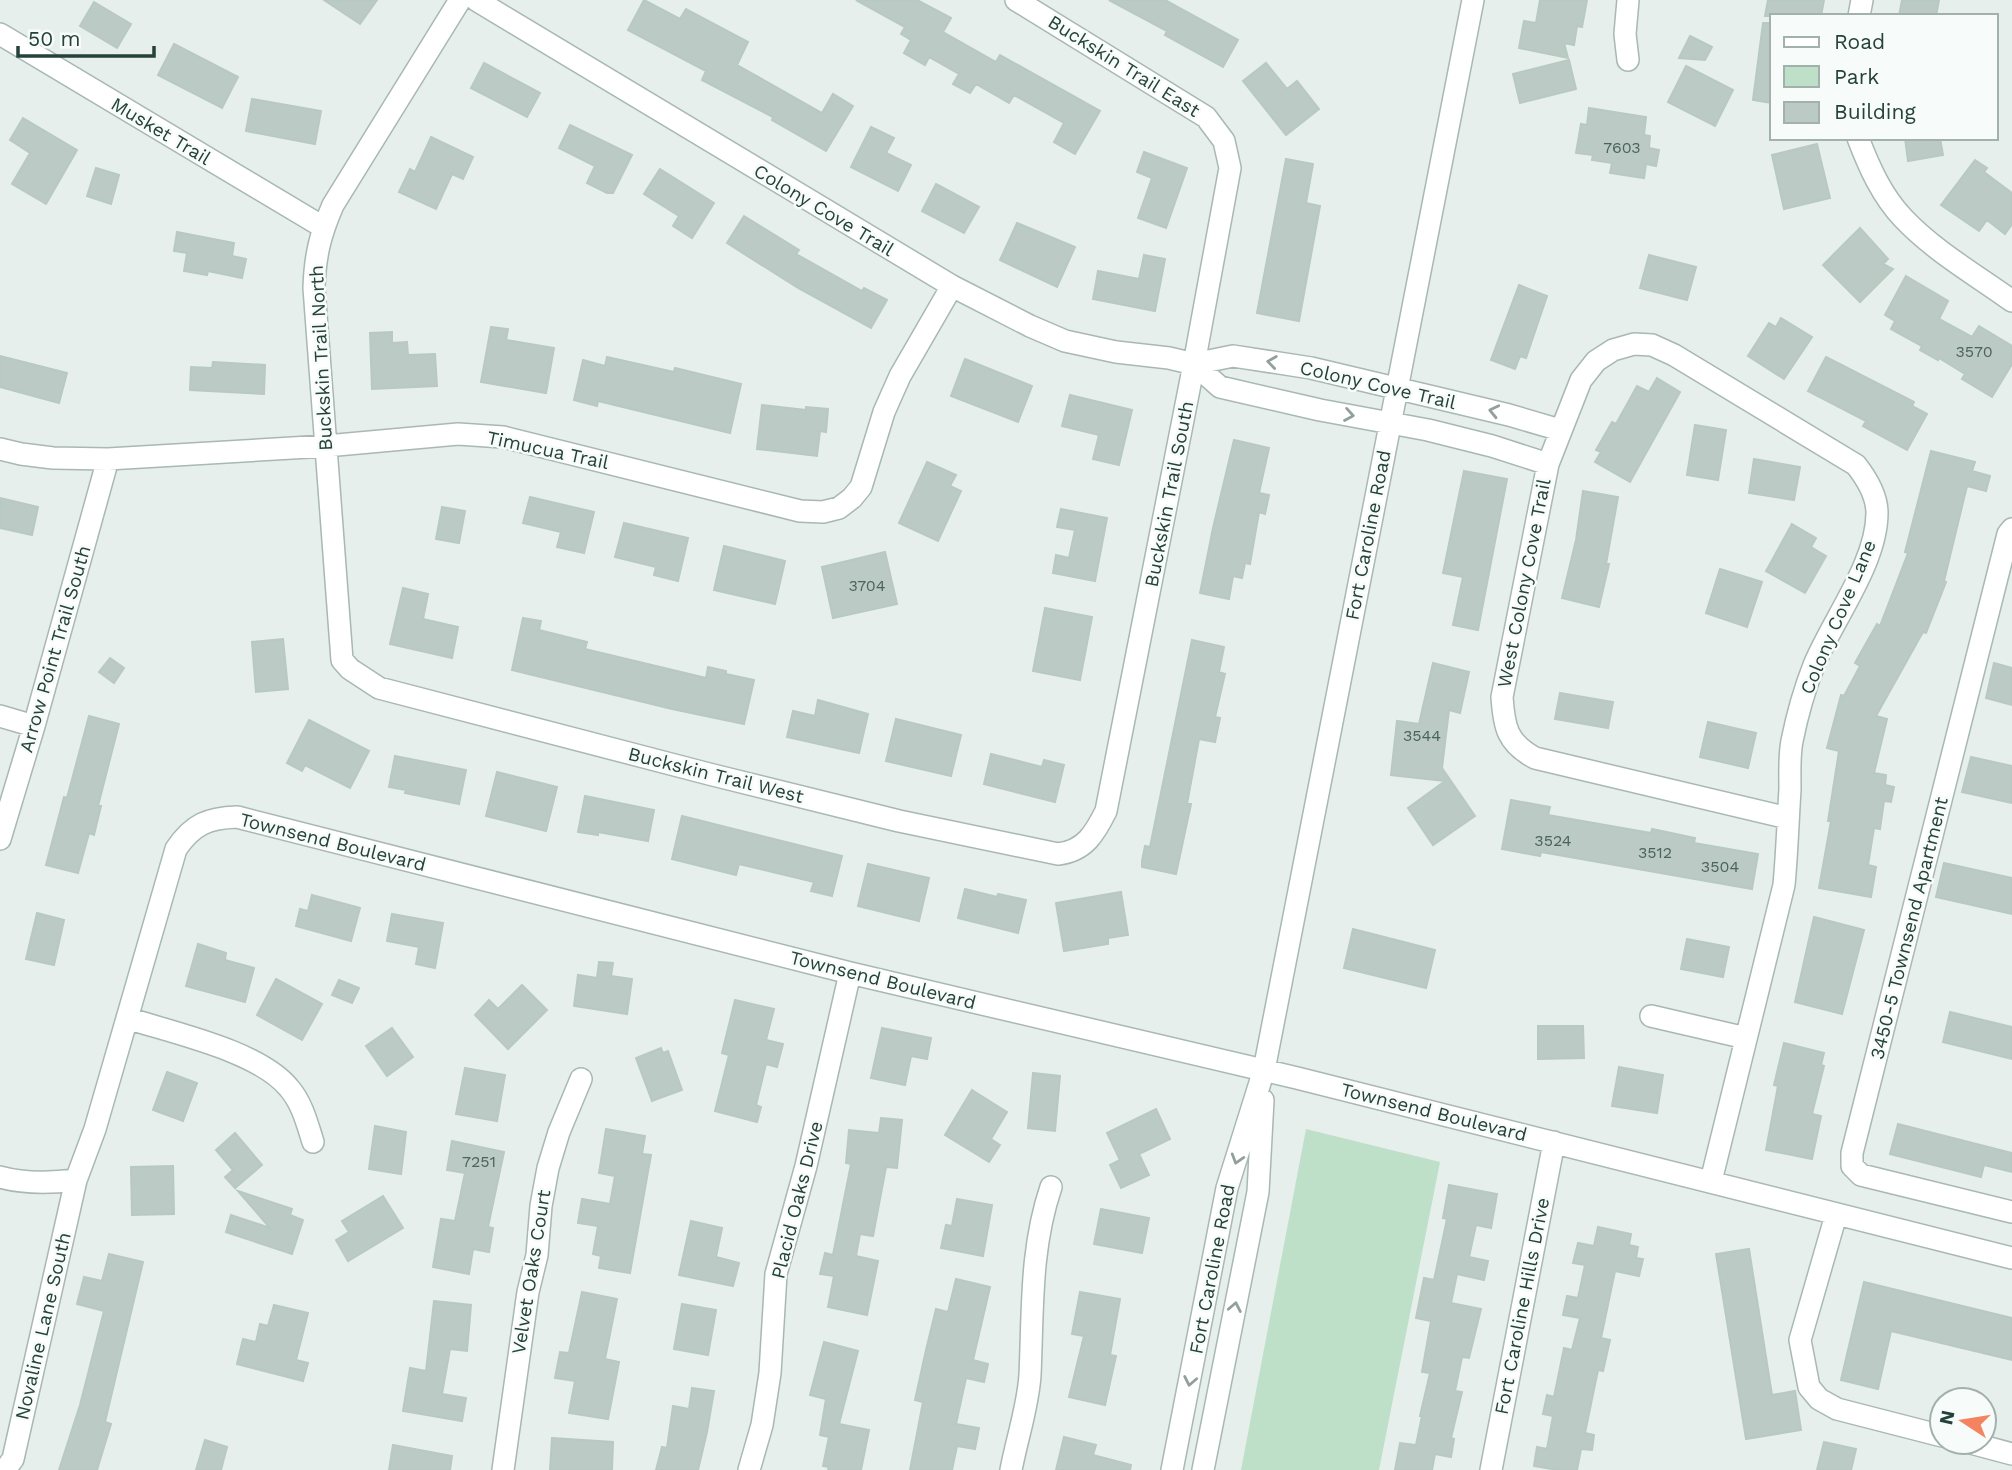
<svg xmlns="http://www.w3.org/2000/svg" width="2012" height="1470" font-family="'Work Sans',sans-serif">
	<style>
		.green { fill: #bfe0c8 }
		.building { fill: #bbcac4; stroke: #b8c9c2; stroke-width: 2 }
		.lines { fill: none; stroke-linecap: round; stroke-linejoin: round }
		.minor-casing { stroke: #a8b8b2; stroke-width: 24 }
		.minor { stroke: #fff; stroke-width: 21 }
		.oneway { stroke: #92a09c }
		.labels { text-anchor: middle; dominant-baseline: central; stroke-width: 5; stroke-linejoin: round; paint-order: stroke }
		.number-label { font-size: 16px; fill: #4a645c }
		.street-label { font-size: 19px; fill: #24423a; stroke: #f7fbf9 }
	</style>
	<rect width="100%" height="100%" fill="#e6efeb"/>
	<!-- green -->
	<path class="green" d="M1306,1129l134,33 -61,308h-138z"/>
	<!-- building -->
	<path class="building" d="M324,0h53l-17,24z
		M644,0l36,19 6,-10 62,33 -11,23 85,48 11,-19 20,12 -27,45 -54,-31 1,-3 -71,-37 4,-9 -78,-41z
		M856,0h61l34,18 -8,14 53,30 4,-7 100,56 -25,43 -21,-12 10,-19 -50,-28 -5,8 -33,-19 -6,9 -17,-9 6,-10 -30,-17 -4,8 -21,-12 7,-13 -10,-6 4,-7z
		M1109,0h56l73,40 -15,27 -58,-32 2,-4z
		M1540,0h47l-5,27 -5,-1 -3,19 -10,-2 4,15 -49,-10 5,-27 12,2z
		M1768,0h56l-3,16h-56z
		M1902,0h37l-3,16h-37z
		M94,2l37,22 -14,24 -37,-22z
		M1763,23h9v80l-19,-3z
		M1690,36l22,11 -7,13 -26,-2z
		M174,44l64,33 -16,31 -64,-33z
		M1569,60l7,29 -56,14 -7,-29z
		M484,63l56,30 -13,24 -56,-29z
		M1266,63l21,26 10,-8 22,28 -33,26 -43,-54z
		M1686,66l47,24 -18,36 -47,-24z
		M252,99l69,12 -6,33 -69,-13z
		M1589,108l57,9 -2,18 6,1 -1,12 10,2 -3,16 -10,-2 -2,14 -34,-5 2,-10 -20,-3 1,-5 -17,-2 5,-29 6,1z
		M23,118l54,32 -31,54 -34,-20 18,-31 -20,-13z
		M570,125l62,30 -19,38h-6l-20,-10 8,-17 -36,-18z
		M871,127l23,11 -8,15 25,12 -13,26 -47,-24z
		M431,137l42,20 -10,22 -11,-5 -16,35 -37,-17 11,-23 5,3z
		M1905,138h35l3,17 -35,6z
		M1817,144l13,54 -46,11 -12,-54z
		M1144,152l43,16 -21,60 -28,-10 14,-40 -15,-6z
		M1286,159l27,5 -7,39 14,3 -21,115 -42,-8z
		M1975,160l12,8 -3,4 28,21v31l-7,10 -18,-14 -8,11 -38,-26z
		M96,168l23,7 -8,29 -24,-8z
		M660,169l54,34 -22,35 -19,-12 6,-10 -35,-22z
		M936,184l43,23 -15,26 -42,-22z
		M744,216l55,34 -3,4 66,37 2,-3 23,12 -16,28 -73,-40 -71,-45z
		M1017,223l58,24 -18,40 -57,-27z
		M1860,228l28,31 -5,5 10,5 -33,33 -37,-37z
		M177,232l57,11 -2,13 14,3 -4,19 -34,-7 -1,4 -23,-4 3,-18 -13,-2z
		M1144,255l21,4 -10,52 -62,-12 5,-28 41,8z
		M1649,255l47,12 -9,33 -47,-12z
		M1906,276l42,25 -9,18 33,18 7,-11 33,20v18l-20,33 -30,-18 3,-5 -26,-16 -1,2 -18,-10 2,-4 -31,-17 4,-8 -10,-6z
		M1519,285l28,11 -21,62 -6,-2 -5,13 -24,-9z
		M1781,318l31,19 -28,42 -36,-23 21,-33 7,4z
		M491,327l17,2 -2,11 48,8 -8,45 -65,-11z
		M392,332v11l15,-1 1,13 27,-1 2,32 -65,3 -2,-56z
		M0,356l67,17 -8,30 -59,-16z
		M607,357l67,15 1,-4 66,16 -11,49 -132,-32 -1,5 -23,-6 9,-40 22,6z
		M1826,357l88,45 -2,4 15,8 -20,36 -44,-24 3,-5 -58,-30z
		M965,359l67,27 -14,36 -67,-26z
		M213,362l52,3 -1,29 -74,-4 1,-23 21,1z
		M1657,378l23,14 -50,90 -35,-20 6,-10 -5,-2 16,-28 4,2 21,-38 12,6z
		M1070,395l62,15 -13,55 -26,-6 6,-24 -37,-9z
		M762,405l44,5v-3l22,2 -2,23 -6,-1 -3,25 -60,-7z
		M1695,425l31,5 -8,50 -31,-5z
		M1234,440l35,8 -10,45 10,2 -4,19 -6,-2 -9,52 -5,-1 -3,15 -9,-2 -4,23 -29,-6 13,-65z
		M1931,451l44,11 -3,9 18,5 -4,15 -19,-5 -23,95 2,1 -20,51 -3,-1 -47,84 11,3 -13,54 12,2 -1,10 9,2 -3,15 -7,-1 -4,28 -6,-1 -6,37 8,2 -5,30 -52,-9 12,-67h-3l11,-70 -12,-3 14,-53 3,1 16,-30 -5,-3 22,-39 3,2 28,-73 -3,-1z
		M1754,459l46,8 -6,33 -45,-7z
		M927,462l29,13 -6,11 11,5 -23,50 -39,-18z
		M1464,471l43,8 -29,151 -25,-5 10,-48 -20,-4z
		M1583,491l35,6 -12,67h3l-10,43 -37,-9 14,-58z
		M530,497l64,15 -10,41 -27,-6 4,-15 -38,-9z
		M0,498l38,9 -6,28 -32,-7z
		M442,507l23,4 -6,32 -23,-4z
		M1061,509l46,9 -12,63 -42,-8 3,-18 13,3 6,-28 -18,-3z
		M624,523l64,15 -10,43 -24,-6 2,-8 -41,-10z
		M1792,524l24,14 -5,9 15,9 -21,37 -39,-22z
		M724,546l61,15 -10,43 -61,-14z
		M885,552l12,52 -64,14 -11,-51z
		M1720,569l42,13 -15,45 -41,-14z
		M403,588l25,6 -5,25 35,8 -6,31 -62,-14z
		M1045,608l47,9 -12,63 -47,-9z
		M523,618l18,3 -2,9 48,12 -2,7 121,29 2,-11 18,4v3l28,6 -10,44 -72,-15 -160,-39z
		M283,639l5,50 -32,3 -4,-50z
		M1192,640l32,7 -5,25 6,2 -10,43 5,1 -5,24 -16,-3 -12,65h4l-15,70 -34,-7v-6l3,-15 5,1z
		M110,658l14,10 -10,15 -15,-11z
		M1433,663l36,9 -9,41 -11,-3 -7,58 33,48 -42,29 -25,-37 37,-27 -54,-6 6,-54 22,3z
		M1994,663l18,5v37l-26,-7z
		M1560,693l53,9 -5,26 -53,-9z
		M818,700l50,14 -9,39 -72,-16 6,-26 22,5z
		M89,716l30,8 -21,82h3l-7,29 -5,-2 -11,40 -32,-8 18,-68 3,1z
		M896,719l65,16 -10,41 -65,-15z
		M309,720l60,31 -19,37 -45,-23 -3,6 -15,-8z
		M1708,722l48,11 -8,35 -48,-11z
		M991,754l51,13 2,-7 20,5 -9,37 -71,-18z
		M395,756l71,14 -7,34 -54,-11 1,-3 -17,-3z
		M1971,757l41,9v37l-50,-11z
		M497,772l60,15 -11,44 -60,-15z
		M585,796l69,14 -6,31 -50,-9v3l-20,-3z
		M1511,800l39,7 -2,8 103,18 1,-4 43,9 -1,5 64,11 -6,35 -211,-37 -1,4 -38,-7z
		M682,816l160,40 -10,40 -21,-5 3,-9 -75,-18 -3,11 -64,-16z
		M1944,863l68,15v36l-76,-17z
		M868,864l61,14 -10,43 -61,-15z
		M965,889l32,8 1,-3 28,6 -8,33 -60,-15z
		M1121,892l7,43 -20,3v6l-44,7 -8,-48z
		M312,895l48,13 -9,33 -55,-15 4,-17 8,2z
		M37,913l27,7 -10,45 -28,-6z
		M392,914l51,9 -8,45 -19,-4 3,-17 -32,-6z
		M1814,917l50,13 -22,84 -47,-12z
		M1353,929l82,21 -9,38 -82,-20z
		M1687,939l42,8 -6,30 -42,-8z
		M198,944l28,9 -1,7 29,8 -9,34 -59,-16z
		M599,962l14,1 -2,13 21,3 -5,35 -53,-8 4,-31 19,3z
		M276,979l46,25 -20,36 -45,-25z
		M339,980l20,8 -7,15 -20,-8z
		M522,985l25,25 -39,39 -33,-34 14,-15 9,9z
		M735,1000l39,9 -8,31 17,4 -6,23 -11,-3 -10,41 5,2 -4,15 -42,-11 14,-56 -7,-2z
		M1950,1012l62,15v32l-69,-17z
		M1538,1026h45l1,32 -46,1z
		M392,1028l21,29 -26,19 -21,-30z
		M882,1028l49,10 -4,21 -16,-3 -6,29 -34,-7z
		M1784,1043l40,10 -3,12 3,1 -12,48 9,2 -9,43 -46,-9 12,-64 -4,-1z
		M661,1048l2,5 5,-2 14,39 -30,11 -16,-43z
		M1619,1067l44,8 -6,38 -45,-7z
		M465,1068l40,7 -8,46 -41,-7z
		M167,1072l30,11 -14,38 -30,-11z
		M1033,1073l27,3 -5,55 -27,-3z
		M972,1090l35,22 -16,27 9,6 -11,17 -44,-27z
		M1156,1109l14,30 -31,15 10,21 -28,13 -11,-23 10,-5 -13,-27z
		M881,1118l21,2 -5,48 -11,-1 -13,69 -13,-2 -4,22 22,5 -11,54 -39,-8 6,-31 -14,-2 5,-21 8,2 18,-91 -5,-1 3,-33 30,3z
		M1898,1124l114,29v19l-28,-7 -3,12 -91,-23z
		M375,1126l31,6 -5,42 -32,-5z
		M606,1129l39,7 -3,18 9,1 -21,118 -31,-5 2,-12 -8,-2 5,-28 -20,-3 4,-24 28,5 5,-28 -16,-3z
		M235,1133l27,32 -27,23 -10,-11 8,-7 -17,-20z
		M452,1141l52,11 -16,75 5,1 -4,24 -16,-3 -4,25 -36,-7 8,-48 14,2 10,-48 -18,-3z
		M173,1166l1,48 -42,1 -1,-48z
		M1449,1185l48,9 -6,34 -15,-3 -7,32 19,4 -4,19 -27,-6 -6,29 30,6 -12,49 -7,-1 -7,34 7,1 -11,46 3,1 -3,18 -16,-3 -3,16h-37l5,-27 16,2 6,-29h-2l10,-43 -8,-1 9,-51 -15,-3 8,-40 10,2 13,-61 -4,-1z
		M238,1191l54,18 -2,6 13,5 -11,34 -66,-22 5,-17 39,13z
		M383,1196l20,32 -55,33 -12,-21 13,-8 -7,-11z
		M957,1199l35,6 -9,51 -42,-8 5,-23 6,1z
		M1101,1209l48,9 -7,35 -48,-9z
		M691,1221l31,7 -6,29 23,6 -6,23 -54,-11z
		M1598,1227l33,7 -2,11 9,2 -2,11 7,1 -4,17 -24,-5 -14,67 9,2 -7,31 -5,-1 -13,63 9,2 -2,15 -11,-1 -4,21h-20l-23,-4 3,-19 10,2 6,-33 -10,-2 4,-19 7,2 10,-49 8,2 8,-32 -17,-3 4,-19 11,2 7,-33 -12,-2 5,-20 16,3z
		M1749,1249l23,146 23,-4 6,39 -55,9 -30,-185z
		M109,1254l34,8 -38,160 6,2 -14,46h-38l21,-65 24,-94 -27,-7 7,-27 18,4z
		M956,1279l34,8 -17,73 15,4 -4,18 -18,-4 -10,46 23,4 -4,21 -18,-3 -5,24h-42l13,-68 -8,-2 11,-50 10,-41 12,3z
		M1864,1282l148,36v42l-121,-29 -13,58 -37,-9z
		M582,1292l35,7 -12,60 14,3 -11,57 -39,-6 6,-32 -20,-3 5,-26 9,1z
		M1080,1292l40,7 -10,56 6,1 -11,49 -36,-8 15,-61 -12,-2z
		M434,1301l37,4 -4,46 -17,-2 -8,45 24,4 -4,23 -59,-10 7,-43 16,3z
		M682,1304l34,6 -8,45 -34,-6z
		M274,1305l34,8 -12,47 12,3 -5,18 -66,-17 6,-25 13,3 4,-18 8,2z
		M824,1342l34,9 -19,73 30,6 -8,40h-33l1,-3 -6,-1 6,-29 -9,-2 6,-36 -16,-4z
		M692,1388l22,3 -7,41 -9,38h-42l6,-23 5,1 6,-42 16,3z
		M1064,1437l32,8 -3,10 38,10 -1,5h-74z
		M552,1438l61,4 -1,28h-62z
		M205,1440l22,7 -6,23h-25z
		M1824,1442l32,7 -5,21h-34z
		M393,1445l59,11 -2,14h-61z"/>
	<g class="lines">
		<defs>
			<path id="minor" d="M460,0l-127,205c-13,30 -18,51 -19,83l28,372 8,9 29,19 330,86 190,47 159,33c27,-3 37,-21 48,-43l88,-447 36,-196 -6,-27 -18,-24 -190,-117
				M476,0l476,286 78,40 35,15 51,11 53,6 25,6 39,-8 78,12 198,47 51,15
				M1628,0l-3,34 3,26
				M1859,16l3,-16
				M0,34l323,193
				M1858,138c11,29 24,58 45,80 31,33 73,57 109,83
				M1194,364l26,23 100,23 108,20 64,16 56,18
				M0,449l21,5 32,4 55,1 218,-13 132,-12 45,3 297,74 23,1 16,-4 13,-10 9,-11 23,-75 16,-36 52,-90
				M2012,529l-4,5 -156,619v13l9,9 151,37
				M0,716l34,10
				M0,839l34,-113 74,-267
				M1651,1016l95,22
				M127,1018c46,15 132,33 162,70 13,15 18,35 24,54
				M0,1177c25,7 51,6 76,3
				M1711,1181l73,-296c3,-32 4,-64 6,-96 0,-16 -1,-33 2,-48 5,-25 13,-53 22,-76 19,-46 63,-102 63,-152 0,-18 -10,-34 -21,-48l-182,-110 -22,-10 -18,-1 -21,6 -17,11 -15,19 -33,84 -46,233c2,30 5,46 33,61l253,60
				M1836,1215l-36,125 9,47 10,12 18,10 105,27
				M1967,1442l45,12
				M5,1470l8,-11 63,-279 19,-51 81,-280c17,-25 32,-31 61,-32l613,156 447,105 715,180
				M503,1470l25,-178 9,-37 4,-49 7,-38 11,-36 22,-53
				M749,1470l13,-45 8,-52 6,-99 30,-108 44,-193
				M1011,1470c6,-32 17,-63 19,-95 3,-65 0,-126 21,-188
				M1172,1470l55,-282 37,-118 209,-1070
				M1203,1470l55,-278 5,-92
				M1491,1470l63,-328"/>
		</defs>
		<!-- minor casing -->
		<use href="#minor" class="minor-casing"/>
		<!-- minor -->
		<use href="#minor" class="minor"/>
	</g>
	<!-- one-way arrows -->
	<defs><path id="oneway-chevron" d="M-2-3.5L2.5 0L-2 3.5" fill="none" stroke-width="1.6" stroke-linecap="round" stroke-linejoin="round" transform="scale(1.75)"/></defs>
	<g class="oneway">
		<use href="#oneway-chevron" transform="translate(1272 362) rotate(-172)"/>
		<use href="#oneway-chevron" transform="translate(1494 411) rotate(-167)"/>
		<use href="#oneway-chevron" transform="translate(1349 415) rotate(10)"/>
		<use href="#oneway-chevron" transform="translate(1237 1159) rotate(107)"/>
		<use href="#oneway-chevron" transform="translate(1235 1307) rotate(-79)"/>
		<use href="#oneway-chevron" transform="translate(1190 1381) rotate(101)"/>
	</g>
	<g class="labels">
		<!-- number labels -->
		<g class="number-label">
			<text x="1622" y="147">7603</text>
			<text x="1974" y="351">3570</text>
			<text x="867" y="585">3704</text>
			<text x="1422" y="735">3544</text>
			<text x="1553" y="840">3524</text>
			<text x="1655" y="852">3512</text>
			<text x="1720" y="866">3504</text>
			<text x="479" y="1161">7251</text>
		</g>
		<!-- street labels -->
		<g class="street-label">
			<text transform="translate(1124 66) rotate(32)">Buckskin Trail East</text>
			<text transform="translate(161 131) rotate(31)">Musket Trail</text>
			<text transform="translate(824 210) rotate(31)">Colony Cove Trail</text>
			<text transform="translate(321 358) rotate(-93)">Buckskin Trail North</text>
			<text transform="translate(1378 385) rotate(13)">Colony Cove Trail</text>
			<text transform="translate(548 450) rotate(12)">Timucua Trail</text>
			<text transform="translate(1169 494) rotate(-79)">Buckskin Trail South</text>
			<text transform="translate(1368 535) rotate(-79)">Fort Caroline Road</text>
			<text transform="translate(1524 583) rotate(-79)">West Colony Cove Trail</text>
			<text transform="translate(1838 617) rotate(-67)">Colony Cove Lane</text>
			<text transform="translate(55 649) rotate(-74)">Arrow Point Trail South</text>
			<text transform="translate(716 775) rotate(14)">Buckskin Trail West</text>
			<text transform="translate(333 842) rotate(14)">Townsend Boulevard</text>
			<text transform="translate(1909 928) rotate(-76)">3450-5 Townsend Apartment</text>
			<text transform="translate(883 980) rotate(14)">Townsend Boulevard</text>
			<text transform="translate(1434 1112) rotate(14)">Townsend Boulevard</text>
			<text transform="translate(797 1200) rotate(-76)">Placid Oaks Drive</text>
			<text transform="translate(1212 1269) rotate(-79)">Fort Caroline Road</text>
			<text transform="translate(531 1272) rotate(-81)">Velvet Oaks Court</text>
			<text transform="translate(1522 1306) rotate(-79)">Fort Caroline Hills Drive</text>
			<text transform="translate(43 1326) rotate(-77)">Novaline Lane South</text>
		</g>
	</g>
	<!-- legend -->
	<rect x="1770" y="14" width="228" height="126" fill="#f7fbf9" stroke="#a3b1ad" stroke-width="2"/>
	<rect x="1784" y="37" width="35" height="10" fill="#ffffff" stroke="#a3b1ad" stroke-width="2"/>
	<text x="1834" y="49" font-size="21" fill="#24423a">Road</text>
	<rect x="1784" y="66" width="35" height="21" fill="#bfe0c8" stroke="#a3b1ad" stroke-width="2"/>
	<text x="1834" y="84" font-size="21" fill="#24423a">Park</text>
	<rect x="1784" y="102" width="35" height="21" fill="#bbcac4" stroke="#a3b1ad" stroke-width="2"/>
	<text x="1834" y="119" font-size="21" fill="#24423a">Building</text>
	<!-- north arrow -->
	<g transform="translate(1963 1421) rotate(282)"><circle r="33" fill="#f7fbf9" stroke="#a3b1ad" stroke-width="2"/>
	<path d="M0-5L12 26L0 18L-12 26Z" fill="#f4845f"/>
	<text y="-10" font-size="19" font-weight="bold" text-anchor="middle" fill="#24423a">N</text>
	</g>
	<!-- scale -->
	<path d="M18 46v10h136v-10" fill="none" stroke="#24423a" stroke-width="3.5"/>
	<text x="28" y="46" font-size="21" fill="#24423a" stroke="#f7fbf9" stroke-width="5" paint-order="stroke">50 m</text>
</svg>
